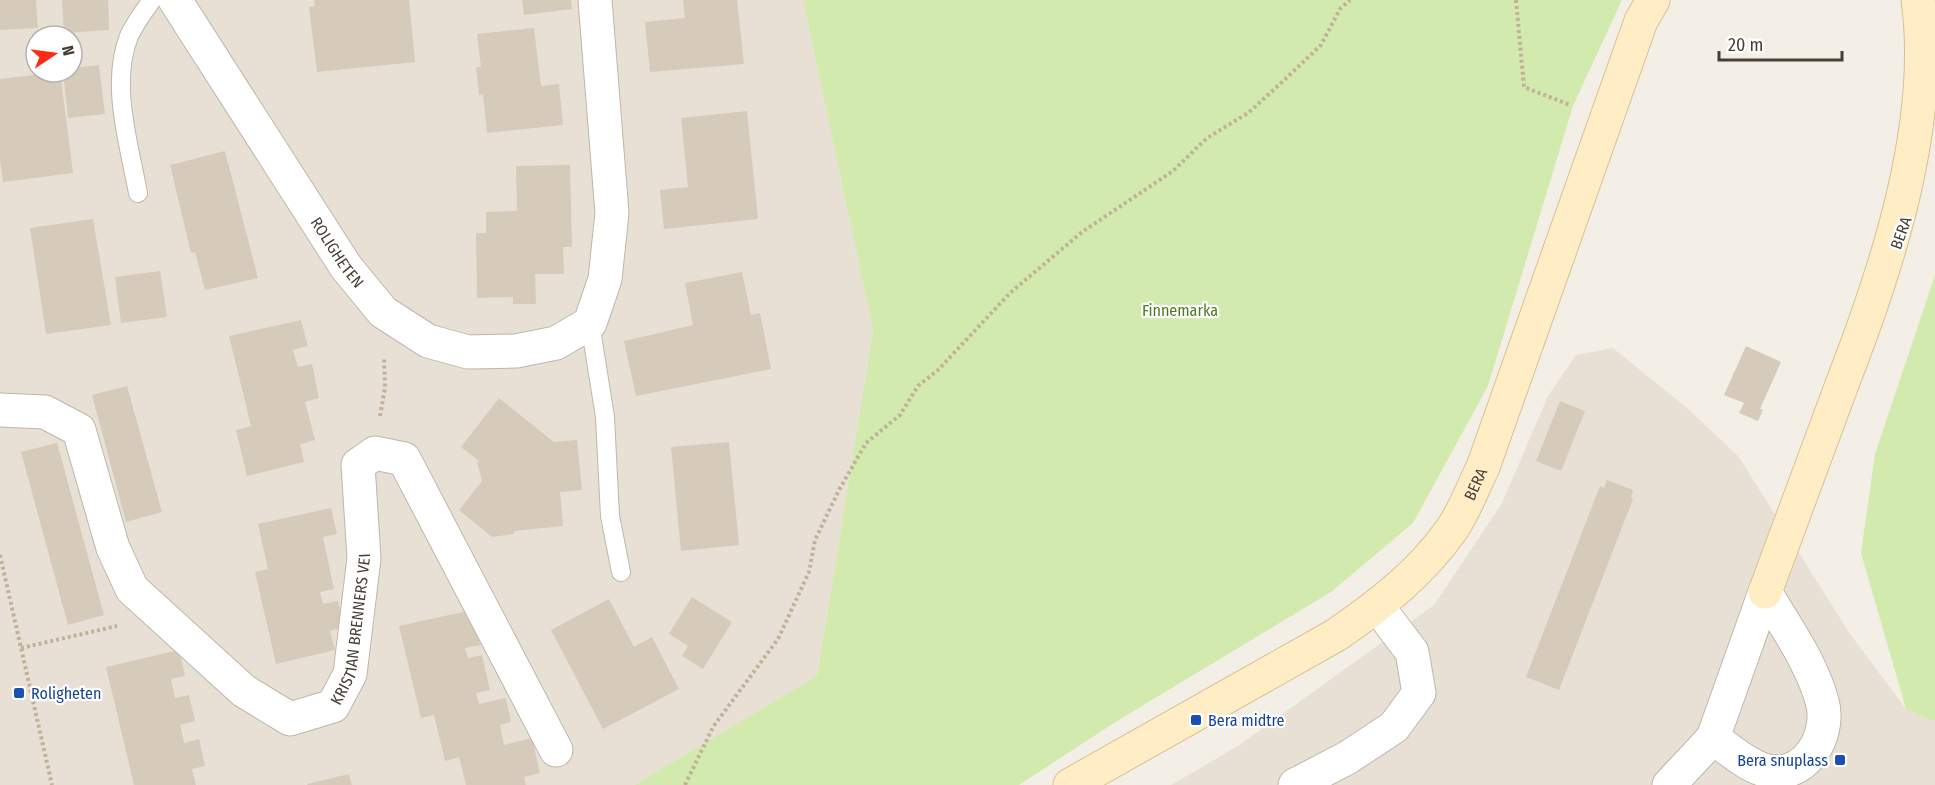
<svg xmlns="http://www.w3.org/2000/svg" width="1935" height="785" font-family="'Fira Sans Condensed',sans-serif">
	<style>
		.residential { fill: #e8e0d4; fill-rule: evenodd }
		.green { fill: #d2eaad }
		.building { fill: #d6cabb }
		.lines { fill: none; stroke-linecap: round; stroke-linejoin: round }
		.lane-casing { stroke: #c0b6a8; stroke-width: 20 }
		.street-casing { stroke: #c0b6a8; stroke-width: 35 }
		.secondary-casing { stroke: #d6c194; stroke-width: 35 }
		.path { stroke: #c2b199; stroke-width: 4; stroke-dasharray: 3 3; stroke-linecap: butt }
		.lane { stroke: #fff; stroke-width: 18 }
		.street { stroke: #fff; stroke-width: 33 }
		.secondary { stroke: #ffeec5; stroke-width: 33 }
		.transit-dot { fill: #1a4fb4; stroke: #fff; stroke-width: 2 }
		.labels { text-anchor: middle; dominant-baseline: central; stroke-width: 4.5; stroke-linejoin: round; paint-order: stroke }
		.street-label { font-size: 16px; fill: #473f35; stroke: #fff }
		.park-label { font-size: 16px; fill: #4b7b26; stroke: #fff }
		.transit-label { font-size: 16px; fill: #164399; stroke: #fff; text-anchor: start }
	</style>
	<rect width="100%" height="100%" fill="#f4efe6"/>
	<!-- residential -->
	<path class="residential" d="M0,0h803l70,331 -56,345 -183,109h-634zM36,36h36v36h-36z
		M1613,348l74,60 52,49 111,177 56,75 29,13v63h-764l67,-39 196,-141 68,-102 46,-107 28,-41z"/>
	<!-- green -->
	<path class="green" d="M803,0h819l-49,106 -85,280 -75,137 -82,69 -214,129 -98,64h-385l183,-109 56,-345z
		M1935,275v447l-29,-13 -45,-156 14,-99z"/>
	<!-- building -->
	<path class="building" d="M0,0h36l2,28 -38,2z
		M62,0h46l1,30 -45,3z
		M314,0h95l6,62 -98,10 -8,-65 6,-1z
		M522,0h49l1,9 -48,6z
		M683,0h54l7,64 -94,8 -5,-50 40,-4z
		M534,28l7,58 18,-2 4,41 -76,8 -4,-39 -4,1 -3,-28h5l-4,-33z
		M99,65l6,49 -37,4 -5,-46h9v-4z
		M60,72l13,101 -70,9 -3,-22v-81z
		M747,111l11,108 -94,10 -4,-39 28,-3 -7,-69z
		M225,151l33,127 -53,12 -10,-38 -4,1 -21,-88z
		M570,165l2,82h-9l1,27h-29l1,30h-23v-7l-36,1 -1,-65h10v-21l31,-1 -1,-45z
		M93,219l18,106 -65,9 -16,-106z
		M160,271l7,46 -46,6 -6,-46z
		M742,272l9,43 9,-2 11,56 -135,27 -12,-55 69,-16 -8,-42z
		M301,320l7,26 -15,4 5,17 14,-3 7,34 -14,4 10,38 -15,4 4,18 -57,14 -11,-46 15,-4 -22,-90z
		M1746,346l35,16 -21,47 3,1 -5,11 -19,-8 5,-10 -20,-8z
		M127,386l35,126 -36,10 -34,-127z
		M499,398l55,44 23,-2 5,50 -22,2 3,34 -49,5v3l-22,3 -33,-27 23,-29 -5,-19h3l-19,-15z
		M1560,401l25,10 -24,60 -25,-10z
		M729,442l10,103 -58,6 -10,-104z
		M57,443l47,172 -36,10 -47,-173z
		M1607,480l26,10 -2,8 2,1 -74,191 -33,-13 74,-191 4,2z
		M331,508l6,26 -14,3 11,52 -14,3 3,12 15,-3 6,26 -14,4 5,19 -59,14 -21,-92 13,-3 -10,-45z
		M692,597l40,25 -29,47 -21,-13 6,-10 -19,-12z
		M609,599l25,48 18,-10 27,52 -76,40 -52,-99z
		M472,610l8,35 -15,3 3,10 14,-3 8,35 -14,3 3,11 27,-6 5,24 -11,3 4,20 28,-7 8,35 -16,4 2,8h-60l-7,-28 -14,4 -11,-46 -13,3 -22,-92z
		M179,650l6,26 -14,3 4,19 14,-3 6,26 -15,4 4,18 15,-4 6,27 -13,3 4,16h-62l-28,-118z
		M349,774l3,11h-44l-1,-1z"/>
	<g class="lines">
		<defs>
			<path id="lane" d="M138,193c-9,-49 -28,-109 -9,-157 6,-13 15,-25 23,-36
				M590,323l15,94 5,99 11,56"/>
			<g id="street">
				<path id="s1" d="M175,0l171,267 37,45 45,29 40,11 48,-1 40,-8 34,-20 15,-44 7,-66 -17,-213"/>
				<path id="s2" d="M0,410l45,2 34,18 34,118 19,41 112,102 46,28 43,-13 17,-32 14,-116 -6,-93 17,-12 29,6 152,291"/>
				<path d="M1765,592c21,35 46,70 57,109 10,35 -18,81 -58,69 -18,-5 -35,-21 -51,-32z"/>
				<path d="M1295,785l52,-27 47,-31 25,-34 -7,-41 -34,-45"/>
				<path d="M1669,785l44,-47"/>
			</g>
			<g id="secondary">
				<path d="M1765,592c26,-71 52,-142 79,-213 44,-113 91,-258 74,-379"/>
				<path id="s3" d="M1070,785l266,-150c44,-30 85,-62 116,-106 13,-19 21,-42 31,-62l158,-446 12,-21"/>
			</g>
		</defs>
		<!-- lane casing -->
		<use href="#lane" class="lane-casing"/>
		<!-- street casing -->
		<use href="#street" class="street-casing"/>
		<!-- secondary casing -->
		<use href="#secondary" class="secondary-casing"/>
		<!-- path -->
		<path class="path" d="M1516,0l8,87 46,18
			M380,416l5,-28 -1,-30
			M0,555l52,230
			M21,648l96,-22
			M685,785l28,-58 65,-88 31,-67 6,-32 24,-50 27,-47 34,-28 18,-29 20,-16 72,-77 72,-61 91,-61 34,-33 41,-25 32,-29 41,-39 19,-36 10,-9"/>
		<!-- lane -->
		<use href="#lane" class="lane"/>
		<!-- street -->
		<use href="#street" class="street"/>
		<!-- secondary -->
		<use href="#secondary" class="secondary"/>
	</g>
	<!-- markers -->
	<g class="transit-dot">
		<rect x="13" y="687" width="12" height="12" rx="3"/>
		<rect x="1190" y="714" width="12" height="12" rx="3"/>
		<rect x="1834" y="754" width="12" height="12" rx="3"/>
	</g>
	<g class="labels">
		<!-- street labels -->
		<g class="street-label">
			<text transform="translate(1901 233) rotate(-70)">BERA</text>
			<text stroke="none"><textPath href="#s1" startOffset="300">ROLIGHETEN</textPath></text>
			<text stroke="none"><textPath href="#s3" startOffset="514">BERA</textPath></text>
			<text stroke="none"><textPath href="#s2" startOffset="582">KRISTIAN BRENNERS VEI</textPath></text>
		</g>
		<!-- park labels -->
		<g class="park-label">
			<text x="1180" y="310">Finnemarka</text>
		</g>
		<!-- transit labels -->
		<g class="transit-label">
			<text x="31" y="693">Roligheten</text>
			<text x="1208" y="720">Bera midtre</text>
			<text x="1828" y="760" text-anchor="end">Bera snuplass</text>
		</g>
	</g>
	<!-- north arrow -->
	<g transform="translate(54 54) rotate(77)"><circle r="28" fill="#ffffff" stroke="#b5b2ae" stroke-width="1.5"/>
	<path d="M0-4.5L10 22L0 15L-10 22Z" fill="#ff2812"/>
	<text y="-9" font-size="16" font-weight="bold" text-anchor="middle" fill="#473f35">N</text>
	</g>
	<!-- scale -->
	<path d="M1719 51v9h123v-9" fill="none" stroke="#473f35" stroke-width="3"/>
	<text x="1728" y="51" font-size="18" fill="#473f35" stroke="#ffffff" stroke-width="4.5" paint-order="stroke">20 m</text>
</svg>
